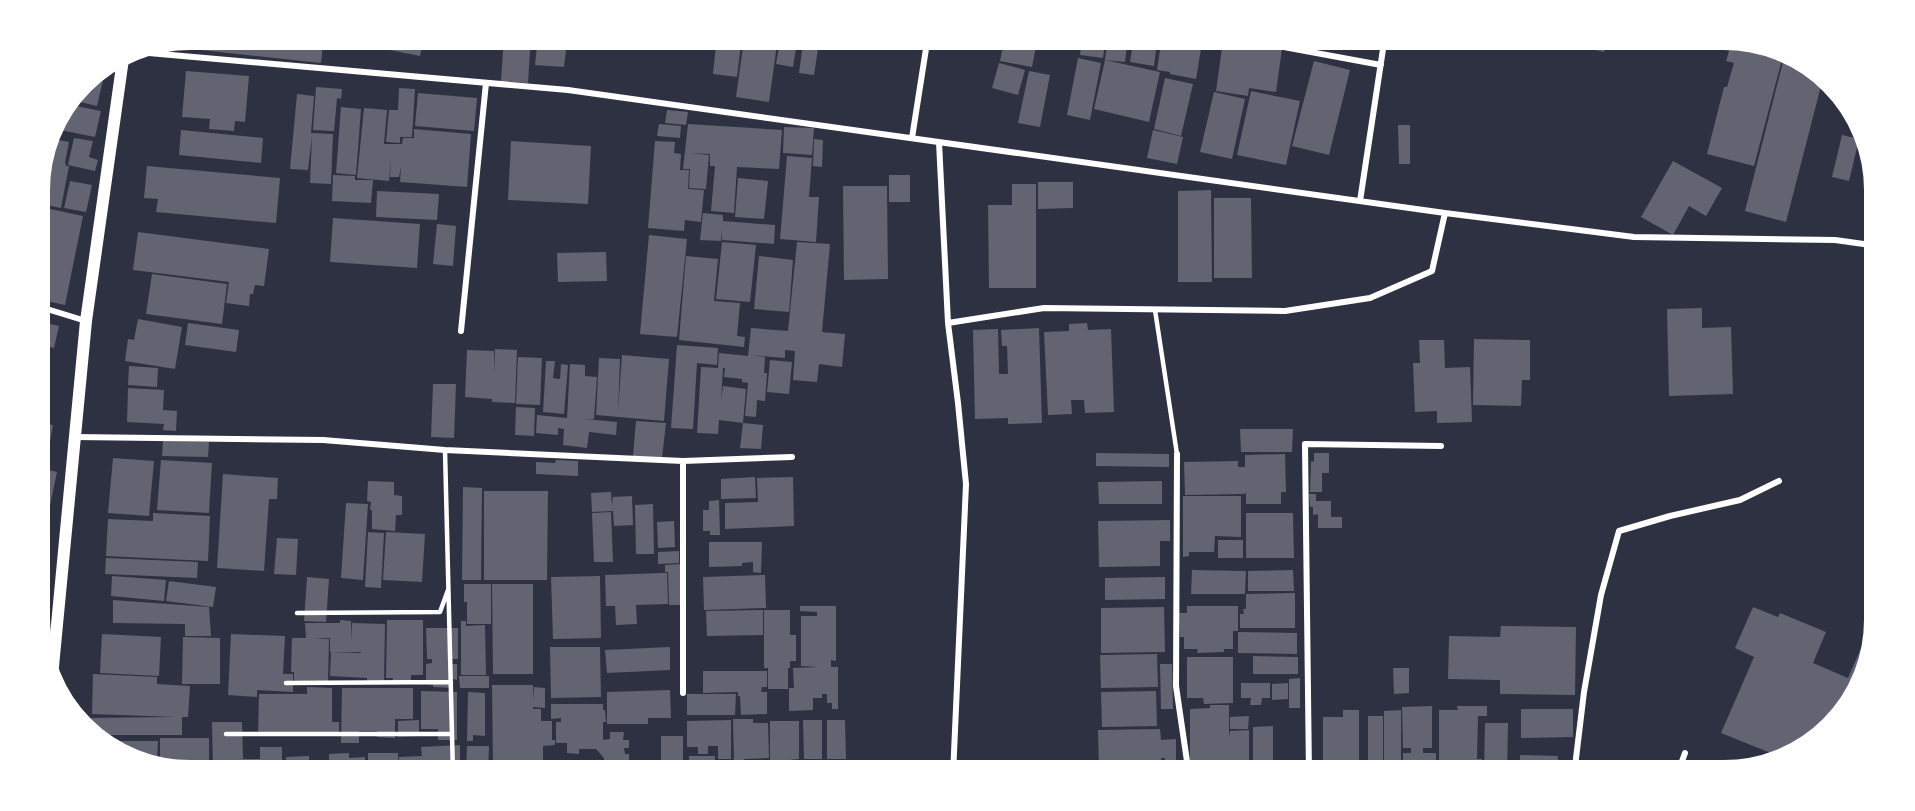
<svg xmlns="http://www.w3.org/2000/svg" width="1915" height="811" font-family="Manrope,sans-serif">
	<style>
		.building { fill: #626471 }
		.lines { fill: none; stroke-linecap: round; stroke-linejoin: round }
		.service { stroke: #fff; stroke-width: 4.5 }
		.minor { stroke: #fff; stroke-width: 6 }
		.secondary { stroke: #fff; stroke-width: 12 }
		.rim { fill: none; stroke: #fff; stroke-width: 8 }
	</style>
	<rect width="100%" height="100%" fill="#2d3142"/>
	<!-- building -->
	<path class="building" d="M190,36h134l-3,27 -148,-16 1,-8z
		M387,36h37l-4,20 -35,-7z
		M504,36h27l-3,47 -27,-2z
		M538,36h53v9l-24,-3 -3,25 -29,-2z
		M677,36h30l-3,14 -28,-6z
		M717,36h25l-5,41 -24,-3z
		M781,36h17l-5,31 -17,-3z
		M804,36h16l-6,39 -15,-2z
		M1005,36h33l-6,31 -32,-6z
		M1082,36h24l-3,22 -23,-3z
		M1108,36h20l-3,26 -20,-2z
		M1134,36h24l-4,30 -24,-4z
		M1162,36l41,1 -7,42 -26,-5v-2l-13,-2z
		M1573,36h35l-4,16 -33,-8z
		M1733,38l52,10 -31,118 -47,-12 17,-67h3l7,-24 -8,-2z
		M744,40l33,4 -8,58 -33,-5z
		M1223,41l59,8 -6,43 -27,-4 -1,8 -32,-5z
		M1786,50l37,28 -37,144 -41,-11z
		M1078,58l23,5 -11,57 -23,-5z
		M1105,60l55,12 -11,50 -55,-13z
		M1314,61l36,9 -21,85 -37,-9z
		M107,63l-10,43 -21,-5 3,-15 9,-12z
		M999,63l26,7 -7,25 -26,-7z
		M186,71l63,5 -4,46 -10,-1 -1,10 -25,-2 1,-10 -28,-2z
		M1029,71l21,4 -10,52 -22,-4z
		M1165,78l28,6 -12,52 -27,-7z
		M316,87l26,2 -1,10 -4,-1 -3,33 -21,-1z
		M399,88l16,1 -3,48h-12v6l-14,-1 3,-32h9z
		M1251,91l49,10 -14,64 -49,-10z
		M1214,92l31,7 -13,60 -32,-7z
		M418,93l59,5 -3,33 -59,-5z
		M297,94l17,2 -3,37 22,1 -2,50 -21,-1 2,-47 -4,34 -18,-1z
		M66,104l35,7 -6,26 -40,-8 3,-15z
		M341,107l20,2 -5,66 -20,-2z
		M364,108l23,2 -3,34h18l1,-6h11v-9l57,5 -4,53 -67,-5 1,-15 -2,10h-9l1,-19 -2,23 -32,-3z
		M667,110l21,2 -2,13 -21,-2z
		M659,124l22,2 -1,12 -23,-2z
		M688,124l94,6 -3,39 -42,-2 -3,46 -23,-2 4,-45h-5v-12l-20,-1 19,2 -3,34 -17,-1 1,-19h-7z
		M1398,125h12v39h-11z
		M784,127l30,1 -2,27 -29,-2z
		M181,130l82,8 -2,25 -82,-8z
		M1153,130l30,7 -6,27 -30,-6z
		M1842,135l17,4 -10,42 -17,-4z
		M48,138l21,4 -4,20 1,4h3l-8,42 -25,-5v-23z
		M74,138l19,3 -4,16 9,3 -3,11 -27,-6z
		M814,139l9,1 -1,27 -9,-1z
		M511,141l80,5 -3,58 -80,-4z
		M655,141l20,1 -1,11 7,1 -1,16h9l-1,19 16,1 -3,32 -16,-2 -1,11 -36,-3z
		M787,156l25,2 -3,39h10l-3,45 -36,-3z
		M1673,161l49,27 -16,28 -17,-10 -16,29 -32,-18z
		M147,166l133,12 -4,45 -120,-11 2,-13 -14,-1z
		M333,175l22,1v4h18l-2,23 -39,-2z
		M889,175h21v27h-21z
		M738,178l30,3 -4,38 -29,-2z
		M70,181l22,4 -6,27 -22,-4z
		M1038,182h35v26l-35,1z
		M1012,184h24v104h-47l-1,-83h24z
		M843,186h44l1,93 -44,1z
		M1211,190l1,92h-34v-91z
		M377,191l62,3 -2,26 -61,-3z
		M1214,198h37l1,80h-38z
		M36,206l47,10 -18,89 -28,-6z
		M703,213l20,2v6l52,4 -1,19 -52,-4v-10l-1,11 -21,-1z
		M333,218l87,6 -3,44 -87,-6z
		M437,224l19,2 -3,40 -20,-2z
		M138,232l131,17 -5,37 -9,-1 -2,9h-3l-1,12 -23,-3 3,-21 -96,-12z
		M649,235l38,4 -10,98 -37,-3z
		M722,242l34,3 -6,57 -34,-3z
		M797,242l33,2 -8,88 23,2 -3,33 -23,-3 -2,18 -24,-2 2,-29 -10,-1v8l-35,-3 15,2 -1,16h3l-2,28 -8,-1 -1,17 -11,-1 3,-33 -6,-1v-3l-18,-2 1,-9h-2l-2,33 2,-15 23,3 -3,34 -24,-3 -1,14 -21,-1 4,-66 17,1 1,-15 29,3 3,-28 37,3z
		M606,252l1,29 -49,1 -1,-29z
		M686,256l32,3 -4,42 26,2 -3,33 8,1 -1,10 -65,-7z
		M759,256l34,4 -4,52 -35,-3z
		M152,274l75,10 -5,40 -76,-10z
		M1702,308v20l29,-1 2,67 -64,2 -2,-87z
		M138,319l44,8 -7,42 -50,-8 3,-22 6,1z
		M37,321l22,5 -5,22 -17,-4z
		M188,323l51,7 -3,22 -51,-7z
		M1087,323l1,7 23,-1 3,83 -29,1 -1,-13h-13l1,14 -24,1 -4,-83 25,-1v-7z
		M1039,328l3,95 -34,1v-6l-33,1 -2,-89 25,-1 1,45h9l-1,-28h-5l-1,-16z
		M1474,339l56,1v40h-8l-1,26 -48,-1z
		M1419,340h25l1,28 25,-1 2,55 -35,1v-12l-22,1 -2,-49h7z
		M677,345l41,3 -1,17 -20,-2 -4,66 -22,-1z
		M495,349l22,1 -2,53 -23,-1v-3l-27,-2 2,-47 27,1v22z
		M622,355l47,4 -5,62 -68,-6 3,-57 21,1 -2,53z
		M518,357l24,1 -2,47 -24,-1z
		M770,360l22,2 -3,32 -22,-2z
		M546,361h9l-2,17 7,1 1,-15 7,1 -4,49 -21,-2z
		M570,364l15,1v11l12,1 -3,42h-8l31,3 -1,13 -27,-3 -2,16 -24,-3 1,-16 -6,-1v7l-22,-2 1,-18 30,3z
		M129,366l29,2 -1,19 -29,-2z
		M433,384h23l-2,54 -23,-1z
		M128,388l36,2 -1,20 14,1 -1,20 -13,-1 1,-6 -37,-2z
		M516,407l19,1 -1,28 -19,-1z
		M636,421l30,2 -4,35 -29,-2z
		M37,422l16,3 -5,27 -11,-3z
		M743,423l20,2 -2,24 -21,-1z
		M1240,429h53l-1,23h-51z
		M163,441l46,1 -1,15 -46,-1z
		M1096,453l73,1v13l-73,-1z
		M1314,453h15v20h-7v19h-12l1,-31 3,1z
		M1285,454l1,38h-5v12h-35v-12l-1,2 -60,1 -1,-33 54,-1v6h7v-12z
		M113,458l41,3 -5,55 -41,-3z
		M161,460l51,3 -3,50 -52,-3z
		M556,460l22,1v15l-42,-2v-12l19,1z
		M37,467l20,5 -19,91h-1z
		M223,474l55,4 -1,21h-8l-5,72 -47,-3z
		M755,477l1,21 -35,1v-20z
		M793,477l1,49 -69,3v-26l33,-1 -1,-24z
		M368,481l26,1v13l8,1v19h-6l-1,16 -23,-2v-19h-2l1,-8 -4,-1z
		M1162,481v23h-63l-1,-22z
		M463,487l19,1 -1,92h-19z
		M484,491h64l-1,89h-63z
		M611,492l1,14 1,-9 19,-1 1,29 -19,1 -1,-15 -21,1 -1,-19z
		M1309,494h7v7h15v16h11v11h-24v-14l-5,1v-8h-3z
		M1183,496h58v41l-26,-1 -1,16h-25v4l-6,1z
		M719,500l1,35h-10v-4h-7v-21h6v-9z
		M346,503l22,1 -5,76 -22,-2z
		M653,504l1,50h-18l-1,-49z
		M611,512l2,50h-19l-2,-49z
		M153,513l57,3 -2,45 -102,-5 2,-37 45,2z
		M1246,513h47l1,45h-48z
		M1170,520v21h-10v25l-61,1 -1,-46z
		M674,521l1,26 -17,1 -1,-26z
		M368,532l16,1 -3,55 -16,-1z
		M386,532l39,2 -3,48 -39,-2z
		M277,538l21,1 -2,36 -22,-1z
		M1218,540h25v18h-25z
		M709,542h53l-1,31 -8,-1v-10l-11,1v3l-33,1z
		M679,551v12l-21,1v-12z
		M106,558l92,4 -1,16 -92,-4z
		M681,564l1,41h-13l-1,-33h-3v-7z
		M1192,570l54,1 -1,23h-54z
		M1293,570l1,21h-46v-20z
		M662,573h5l1,31 -32,1 1,19 -21,1 -1,-19h-9l-1,-31z
		M765,575l1,33 -62,2 -1,-33z
		M112,576l54,4 -2,21 -53,-5z
		M600,576l1,62 -48,1 -2,-62z
		M307,577l22,2 -3,43 -22,-1z
		M1165,577v22l-60,1v-22z
		M169,581l47,6 -3,20 -47,-6z
		M464,584h27v40h-24v-22h-3z
		M492,584h41v90h-40z
		M1295,593v35h-55v-14h4l-1,-5h3v-15z
		M113,600l96,7 2,29h-26v-12l-72,-1z
		M800,606h36v55l-5,-1v7h7v42h-6v-6h-5v-9h-5v4h-9v12l-24,1v-23h5l-1,-20 25,-1 -17,-1v-50h16v-4l-17,-1z
		M1187,606h51v25h-5v18h-9v3l-27,1 1,-4h-14v-12h-4l-1,-24h8z
		M1164,607l1,45 -64,1v-45z
		M1753,607l25,10 2,-4 46,19 -13,31 35,15 13,-30 12,5 -6,27 -56,69 -28,9 -62,-25 33,-76 -19,-9z
		M763,610v25l-56,1 -1,-25z
		M764,610h26v25h6v26h-6v7h-2v21h-20v-21h-4z
		M37,611h13l-1,34 -10,-1 -2,-3z
		M340,620l11,1v20l1,-18 33,1 -1,58h-17v-4l-37,-2 1,-24 30,1v-1h-31v-14h-17l16,1 -1,44 -34,-1v-10h-3l1,-34h14l-1,-15h35z
		M387,620h36v55h-12v9h-19l1,-6h-7z
		M461,621h5v5l19,-1 1,50h-25z
		M1501,626l75,1 -1,68 -75,-1v-14l-52,-1 1,-43 51,1z
		M426,628h32v31h-7l1,5h5v16l-4,-1v9l-20,-1v-2l-7,-1v-20l6,-1v-4h-5z
		M1238,632l59,1v21l-59,-1z
		M102,634l59,3 -2,39 -59,-3z
		M231,634l54,2 -2,38h10v18l-36,-2v7l-29,-2z
		M183,637l37,1v46h-38z
		M550,647h50l1,50 -50,1z
		M670,647v23l-63,3 -2,-23z
		M1157,654l1,33 -57,1 -1,-33z
		M1253,656l45,1v17h-45z
		M1187,657h46v46l-29,1 -1,-6h-16z
		M1160,664h12l1,45h-12z
		M1393,668h16v25l-15,1z
		M703,671h64v16h-5l-1,5h6v22l-26,1 -1,-19h-2v-4l-35,1z
		M93,674l64,3v7l33,2 -2,31h-6v18h-88l-11,-9v-8l92,-1 -83,-3z
		M459,676h30v12h-29z
		M1300,678v30h-11v-29z
		M1241,683h29v15h-8l-1,7h-11l1,-7h-10z
		M1288,683v16l-16,1v-16z
		M492,685h41v15l1,-13 11,1v20l-12,-1v2h8v12h11v19h3v5l-12,1v17l-9,1v2h-41z
		M307,687l25,1v34h7v13h-81l1,-41h48z
		M342,688h71v31h-18v19l-18,-1v-6h-18v12h-18z
		M670,690l1,28h-23v6h-41v-32z
		M421,691l36,1v48h-19v-11h-17z
		M1156,691l1,35 -55,1 -1,-35z
		M468,692l17,1v43l-12,-1v6h-6z
		M687,694h49l-1,21h-48z
		M551,704h52v6h2l1,12h-3v18l7,-1v-7h14l-1,8h6v8h-5l1,6h4v10h-3v11h-37v-7h15v-10l-8,-9h-17v5l-12,-1v-10h-11v-21h5v-4l-10,1z
		M1210,705h19v31l1,-5 19,-1v42l-39,3 1,-8h-21v-58l20,-1z
		M1432,706v42h-9v5h13v9h-33v-9h8v-5h-8l-1,-41z
		M1457,706h30v10h-9l-1,43h5v16h-23v-6h-20v-59h19z
		M1521,709h52v28l-52,1z
		M1343,710h16v52h-16v13h-20v-58h20z
		M1401,710v55l-17,1v-55z
		M1249,716l-1,13h-18v-12z
		M1368,716h15v56l-15,-1z
		M733,719h20v4h15l1,35 -25,1 1,16h-28v-12h17z
		M419,720v16l-21,1v-16z
		M731,720v39h-13v-13h-10v8h-10v-7h-11v-26z
		M803,720h19v39h-18z
		M827,720h18l1,39h-19z
		M770,721h29v38l-9,1h14v15h-56v-13h36l-14,-1z
		M212,722h30l1,37h17v-12h22v28h-38v-11l-31,1z
		M1485,723h23l-1,52h-23z
		M1273,726v44h-20v-43z
		M1160,729l1,11 15,-1v28h-11v-9h-4v13l-62,1 -1,-42z
		M661,736h22v39h-22z
		M160,738h49v25h-49z
		M102,741h56l-1,22h-26z
		M460,745v17h-39v13h-21l-1,-18 23,-1 -1,-9z
		M467,746h22l-1,27 -22,-1z
		M349,753v5l16,-1v18h-78l-1,-18 23,-1v4h20v-6z
		M368,753h30l1,22h-31z
		M1520,755l38,1 -1,19h-37z
		M689,756h26v19h-26z
		M810,762h32v13h-32z
		M146,765h41v4h29l5,6h-31z
		M567,765h18v10h-18z
		M239,766l1,9h-16l-7,-8z
		M463,766v9h-39l-1,-8z
		M544,767h20v8h-20z
		M935,768v7h-41v-6z
		M1274,768h15v7h-15z
		M514,770h23l1,5h-24z"/>
	<g class="lines">
		<!-- service -->
		<path class="service" d="M1155,310l22,144
			M445,450l8,325
			M297,613l143,-1 8,-22
			M286,683l165,-1
			M226,734h226"/>
		<!-- minor -->
		<path class="minor" d="M1224,36l157,29
			M126,51l442,39 877,123 189,24 201,3 43,6
			M912,138l16,-102
			M939,142l9,181 10,80 8,81 -13,291
			M1360,201l25,-165
			M37,306l49,15
			M948,323l96,-15 241,3 85,-13 62,-27 13,-58
			M461,331l25,-248
			M75,437l248,3 122,10 238,11 109,-4
			M1177,454l-1,232 13,89
			M683,461v232
			M1309,775l-4,-331 136,2
			M1574,775l10,-83 17,-97 18,-64 51,-15 70,-16 39,-19
			M1677,775l8,-22"/>
		<!-- secondary -->
		<path class="secondary" d="M52,677l34,-356 38,-269"/>
	</g>
	<!-- crop -->
	<path d="M0 0H1915V811H0ZM190 46H1724A144 144 0 0 1 1868 190V620A144 144 0 0 1 1724 764H190A144 144 0 0 1 46 620V190A144 144 0 0 1 190 46Z" fill="#fff" fill-rule="evenodd"/>
	<path class="rim" d="M190 46H1724A144 144 0 0 1 1868 190V620A144 144 0 0 1 1724 764H190A144 144 0 0 1 46 620V190A144 144 0 0 1 190 46Z"/>
</svg>
